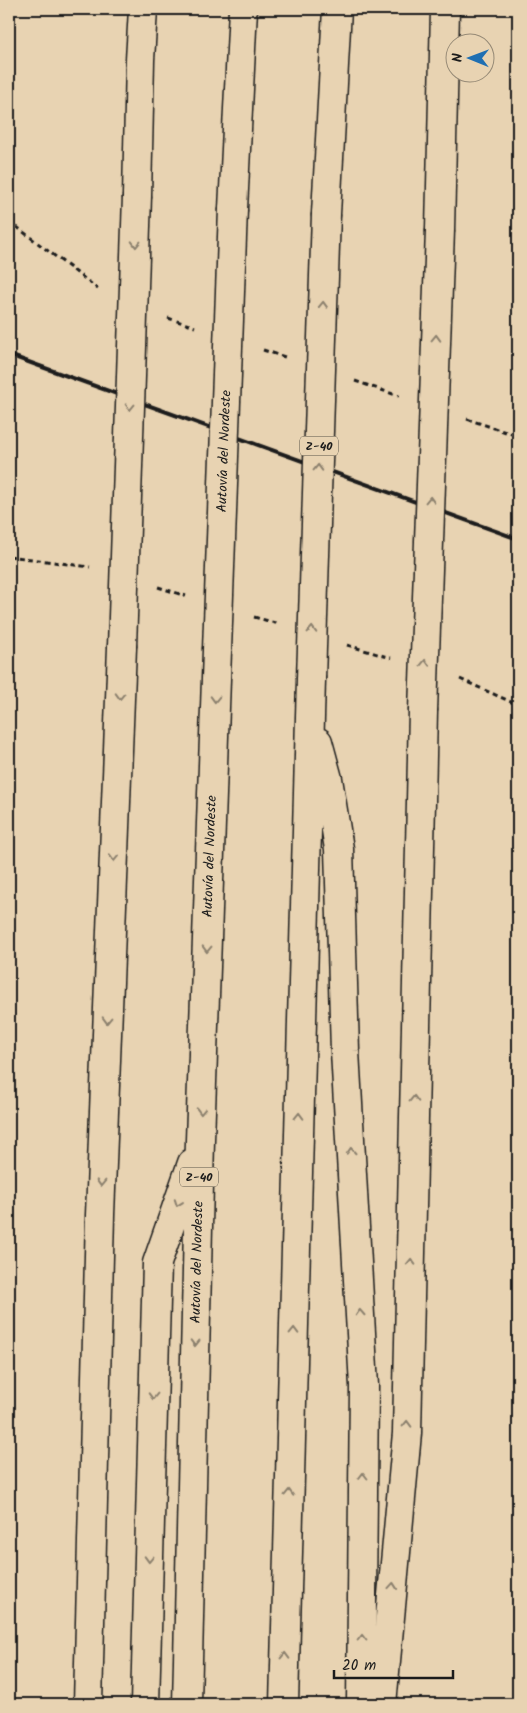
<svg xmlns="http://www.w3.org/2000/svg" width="527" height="1713" font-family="Kalam,sans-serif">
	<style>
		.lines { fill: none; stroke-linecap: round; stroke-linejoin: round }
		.highway-casing { stroke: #1c1c1c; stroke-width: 31 }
		.path { stroke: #1c1c1c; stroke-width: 3; stroke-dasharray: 5 4; stroke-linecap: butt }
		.highway { stroke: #e8d3b2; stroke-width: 28 }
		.rail { stroke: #1c1c1c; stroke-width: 4 }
		.highway-bridge-casing { stroke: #1c1c1c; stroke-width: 31; stroke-linecap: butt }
		.highway-bridge { stroke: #e8d3b2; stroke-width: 28 }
		.oneway { stroke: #8c816e }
		.labels { text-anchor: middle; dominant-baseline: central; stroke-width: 4.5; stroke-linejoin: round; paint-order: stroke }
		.shield { fill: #e8d3b2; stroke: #595349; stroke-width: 1 }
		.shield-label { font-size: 12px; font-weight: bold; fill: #1c1c1c }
		.street-label { font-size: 14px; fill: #1c1c1c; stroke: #e8d3b2 }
	</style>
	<rect width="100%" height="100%" fill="#e8d3b2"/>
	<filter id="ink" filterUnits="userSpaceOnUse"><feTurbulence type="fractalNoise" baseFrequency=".02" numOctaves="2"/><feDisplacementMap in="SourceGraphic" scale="10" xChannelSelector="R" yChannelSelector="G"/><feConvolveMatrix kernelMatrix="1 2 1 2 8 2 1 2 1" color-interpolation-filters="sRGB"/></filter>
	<g filter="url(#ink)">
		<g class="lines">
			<defs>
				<g id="highway">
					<path d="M137,196l3,-136 3,-51"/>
					<path d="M233,209l10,-200"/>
					<path d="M326,214l11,-205"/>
					<path d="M440,230l5,-221"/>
					<path d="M318,742l10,37 11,70 6,202 19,335 -3,318"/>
					<path d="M88,1704l12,-489 22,-568"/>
					<path d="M145,1704l12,-441 35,-100"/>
					<path id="s1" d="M187,1704l13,-564 17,-490"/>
					<path d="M284,1704l27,-1025"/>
					<path d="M382,1704l25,-271 16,-722"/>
				</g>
			</defs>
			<!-- highway casing -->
			<use href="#highway" class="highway-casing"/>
			<!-- path -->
			<path class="path" d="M9,221l89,68
				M168,318l27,9
				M263,350l25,8
				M355,381l44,15
				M467,419l51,17
				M9,556l81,11
				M158,587l28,9
				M254,617l25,7
				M347,645l44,13
				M460,679l58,26"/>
			<!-- highway -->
			<use href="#highway" class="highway"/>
			<!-- rail -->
			<path class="rail" d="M9,355l509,184"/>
			<defs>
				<g id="highway-bridge">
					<path d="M122,647l15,-451"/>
					<path id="s2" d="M217,650l16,-441"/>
					<path d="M311,679l15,-465"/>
					<path d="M423,711l17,-481"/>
				</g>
			</defs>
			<!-- highway-bridge casing -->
			<use href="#highway-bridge" class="highway-bridge-casing"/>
			<!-- highway-bridge -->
			<use href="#highway-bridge" class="highway-bridge"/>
		</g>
		<!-- one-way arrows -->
		<defs><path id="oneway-chevron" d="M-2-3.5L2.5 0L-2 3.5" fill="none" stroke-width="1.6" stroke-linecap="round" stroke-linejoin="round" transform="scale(1.25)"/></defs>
		<g class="oneway">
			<use href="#oneway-chevron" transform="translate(136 244) rotate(92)"/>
			<use href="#oneway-chevron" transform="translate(323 305) rotate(-88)"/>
			<use href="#oneway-chevron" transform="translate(436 338) rotate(-88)"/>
			<use href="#oneway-chevron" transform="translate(130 407) rotate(92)"/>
			<use href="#oneway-chevron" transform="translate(318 468) rotate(-88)"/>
			<use href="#oneway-chevron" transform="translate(430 500) rotate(-88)"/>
			<use href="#oneway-chevron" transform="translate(312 630) rotate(-88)"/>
			<use href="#oneway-chevron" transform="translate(425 663) rotate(-88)"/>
			<use href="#oneway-chevron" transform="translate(120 696) rotate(92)"/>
			<use href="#oneway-chevron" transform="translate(215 699) rotate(92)"/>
			<use href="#oneway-chevron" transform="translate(114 858) rotate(92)"/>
			<use href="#oneway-chevron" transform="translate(207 949) rotate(92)"/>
			<use href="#oneway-chevron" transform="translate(107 1020) rotate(92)"/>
			<use href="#oneway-chevron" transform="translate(414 1099) rotate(-89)"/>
			<use href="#oneway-chevron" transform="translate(201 1111) rotate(92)"/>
			<use href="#oneway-chevron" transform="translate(299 1116) rotate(-89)"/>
			<use href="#oneway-chevron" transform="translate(351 1151) rotate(-93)"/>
			<use href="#oneway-chevron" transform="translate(101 1183) rotate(92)"/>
			<use href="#oneway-chevron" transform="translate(178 1203) rotate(110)"/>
			<use href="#oneway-chevron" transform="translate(411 1262) rotate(-89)"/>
			<use href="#oneway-chevron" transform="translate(360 1313) rotate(-93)"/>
			<use href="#oneway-chevron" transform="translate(294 1331) rotate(-89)"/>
			<use href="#oneway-chevron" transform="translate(195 1343) rotate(91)"/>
			<use href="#oneway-chevron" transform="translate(153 1396) rotate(92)"/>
			<use href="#oneway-chevron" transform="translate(407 1424) rotate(-89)"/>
			<use href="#oneway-chevron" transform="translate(363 1476) rotate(-90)"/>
			<use href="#oneway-chevron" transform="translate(289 1493) rotate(-89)"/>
			<use href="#oneway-chevron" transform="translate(149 1559) rotate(92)"/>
			<use href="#oneway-chevron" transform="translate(393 1586) rotate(-85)"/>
			<use href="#oneway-chevron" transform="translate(362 1638) rotate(-90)"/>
			<use href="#oneway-chevron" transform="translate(285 1656) rotate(-89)"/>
		</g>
	</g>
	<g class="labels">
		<!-- shield labels -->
		<g class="shield">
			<rect x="300" y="436.5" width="38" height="19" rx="4"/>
			<rect x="180" y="1167.5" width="38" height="19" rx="4"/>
		</g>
		<g class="shield-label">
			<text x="319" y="446">Z-40</text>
			<text x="199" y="1177">Z-40</text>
		</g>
		<!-- street labels -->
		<g class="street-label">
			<text stroke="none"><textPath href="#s2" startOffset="199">Autovía del Nordeste</textPath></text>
			<text stroke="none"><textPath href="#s1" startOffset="848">Autovía del Nordeste</textPath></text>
			<text stroke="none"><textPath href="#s1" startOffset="442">Autovía del Nordeste</textPath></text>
		</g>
	</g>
	<!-- margin -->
	<rect width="527" height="1713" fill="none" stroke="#e8d3b2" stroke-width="30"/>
	<rect x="15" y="15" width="497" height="1683" fill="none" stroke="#1c1c1c" stroke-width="2" filter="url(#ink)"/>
	<!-- north arrow -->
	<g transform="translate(470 58) rotate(271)"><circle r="24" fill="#e8d3b2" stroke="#968a76"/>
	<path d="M0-4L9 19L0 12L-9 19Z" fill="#1f6fb2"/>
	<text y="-8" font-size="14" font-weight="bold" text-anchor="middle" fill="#1c1c1c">N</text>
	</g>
	<!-- scale -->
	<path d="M334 1670v8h119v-8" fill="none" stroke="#1c1c1c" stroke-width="2.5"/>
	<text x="342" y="1670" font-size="15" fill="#1c1c1c" stroke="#e8d3b2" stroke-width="4" paint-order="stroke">20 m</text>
</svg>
